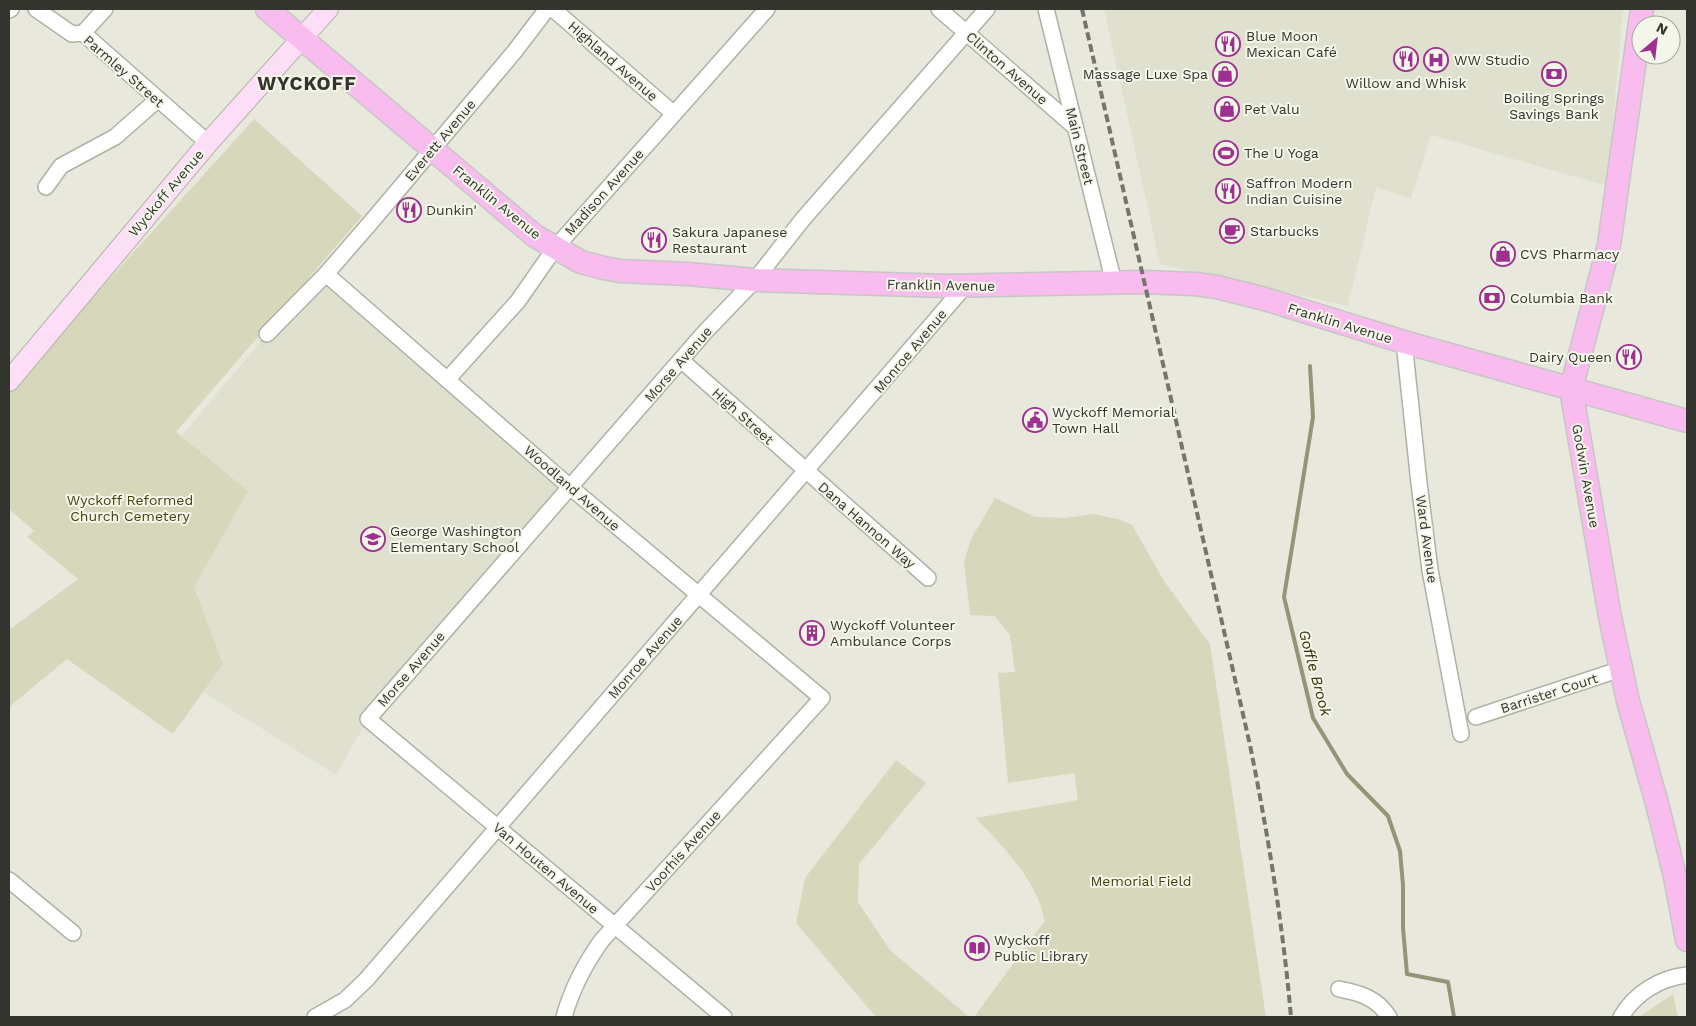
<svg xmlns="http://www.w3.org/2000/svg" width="1696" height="1026" font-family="'Work Sans',sans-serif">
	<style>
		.built { fill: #dfe0cd }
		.green { fill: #d7d7bc }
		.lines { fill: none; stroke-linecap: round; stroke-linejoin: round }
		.stream { stroke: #949476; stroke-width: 4 }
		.minor-casing { stroke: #b0b0a5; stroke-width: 18 }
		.secondary-casing { stroke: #b0b0a5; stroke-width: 22 }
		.primary-casing { stroke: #c6c6c5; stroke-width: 25 }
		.minor { stroke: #fff; stroke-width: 15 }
		.secondary { stroke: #fcdef7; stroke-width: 20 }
		.primary { stroke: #f9bcee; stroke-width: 22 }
		.rail { stroke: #75756e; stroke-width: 4; stroke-dasharray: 8 4; stroke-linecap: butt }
		.labels { text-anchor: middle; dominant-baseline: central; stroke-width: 4; stroke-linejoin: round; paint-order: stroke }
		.poi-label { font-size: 14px; fill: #34342f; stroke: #f5f6ea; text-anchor: start }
		.street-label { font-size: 14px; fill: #34342f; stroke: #f5f6ea }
		.park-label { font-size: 14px; fill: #44430d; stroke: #f5f6ea }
		.water-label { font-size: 15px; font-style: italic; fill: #36350d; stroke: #f5f6ea }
		.district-label { font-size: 19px; font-weight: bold; letter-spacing: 1px; fill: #34342f; stroke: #f5f6ea }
	</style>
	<rect width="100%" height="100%" fill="#e8e8dd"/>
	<!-- built -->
	<path class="built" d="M1104,9h519l-16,177 -176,-51 -20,64 -35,-12 -28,119 -188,-42z
		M326,274l244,213 -202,232 -32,56 -133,-83 20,-28 -29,-77 53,-96 -66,-54 86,-103z"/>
	<!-- green -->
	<path class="green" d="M254,119l108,97 -186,216 72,59 -54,96 29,77 -50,70 -106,-75 -58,48v-77l69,-51 -51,-42 7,-6 -25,-22v-119z
		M995,498l40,19 30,1 29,-4 27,6 11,5 32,56 46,63 56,373h-292l70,-95 1,2c-2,-7 -2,-14 -5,-20 -13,-33 -39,-60 -64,-86l102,-18 -4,-27 -66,10 -10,-110 17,-1 -5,-37 -15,-19 -25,-1 -6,-53 7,-23z
		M896,760l30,23 -67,81 -1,38 32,48 79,67h-93l-80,-94 9,-45z
		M1673,994l5,23h-39z"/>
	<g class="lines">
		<!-- stream -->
		<path class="stream" d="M1310,366l3,51 -29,180 29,121 34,56 41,42 12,35 3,34v43l4,46 41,8 6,35"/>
		<defs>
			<path id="minor" d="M36,9l36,25 11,-1 125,110
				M553,9l121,105
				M939,9l136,118
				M1046,9l68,274
				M9,10l2,-1
				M83,33l22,-24
				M46,187l15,-21 54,-29 42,-37
				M326,274l244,213 252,211 -220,242c-18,25 -30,48 -38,77
				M267,334l59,-60 46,-53 143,-170 32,-42
				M1404,342l15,141 11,87 31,164
				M681,360l247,218
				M447,380l71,-79 37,-53 212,-239
				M1476,717l145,-48
				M9,880l64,53
				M1339,989c21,4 38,9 50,28
				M315,1017l30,-17 21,-20 599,-694
				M724,1017l-356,-298 337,-387 50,-52 48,-61 184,-210
				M1621,1017c14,-24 39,-39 66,-42"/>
			<path id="secondary" d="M9,381l199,-238 120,-134"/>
			<path id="primary" d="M267,9l268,227 46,26 23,6 16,3 68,3 67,6 191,6 198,-4 51,2 22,3 48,12 139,43 283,79
				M1642,9l-33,236 -38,144 39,228 18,84 30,106 17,70 12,63"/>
		</defs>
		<!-- minor casing -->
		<use href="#minor" class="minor-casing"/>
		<!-- secondary casing -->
		<use href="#secondary" class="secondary-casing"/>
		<!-- primary casing -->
		<use href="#primary" class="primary-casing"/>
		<!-- minor -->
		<use href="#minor" class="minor"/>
		<!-- secondary -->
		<use href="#secondary" class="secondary"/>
		<!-- primary -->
		<use href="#primary" class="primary"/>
		<!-- rail -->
		<path class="rail" d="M1082,9l168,736c18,90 33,180 41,272"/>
	</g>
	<!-- icons -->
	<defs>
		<symbol id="restaurant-ring" viewBox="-11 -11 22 22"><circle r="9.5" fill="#f5f6ea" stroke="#9e308f" stroke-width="1.5"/><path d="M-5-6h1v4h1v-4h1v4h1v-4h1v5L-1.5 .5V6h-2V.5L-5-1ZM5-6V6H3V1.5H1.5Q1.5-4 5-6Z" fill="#9e308f"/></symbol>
		<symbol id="hospital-ring" viewBox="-11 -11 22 22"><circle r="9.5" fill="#f5f6ea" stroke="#9e308f" stroke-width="1.5"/><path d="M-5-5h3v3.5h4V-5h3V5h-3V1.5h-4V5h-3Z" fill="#9e308f"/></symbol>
		<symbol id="shop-ring" viewBox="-11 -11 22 22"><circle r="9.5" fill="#f5f6ea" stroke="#9e308f" stroke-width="1.5"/><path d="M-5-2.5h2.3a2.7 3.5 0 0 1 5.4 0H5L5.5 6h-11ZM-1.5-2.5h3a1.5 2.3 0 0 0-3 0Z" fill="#9e308f"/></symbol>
		<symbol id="bank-ring" viewBox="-11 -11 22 22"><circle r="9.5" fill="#f5f6ea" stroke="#9e308f" stroke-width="1.5"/><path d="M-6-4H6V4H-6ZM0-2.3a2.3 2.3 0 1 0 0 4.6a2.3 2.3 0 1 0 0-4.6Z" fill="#9e308f"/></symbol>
		<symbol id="stadium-ring" viewBox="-11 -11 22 22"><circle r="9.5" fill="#f5f6ea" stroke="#9e308f" stroke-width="1.5"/><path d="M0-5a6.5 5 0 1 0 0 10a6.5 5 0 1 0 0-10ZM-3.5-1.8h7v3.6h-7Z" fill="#9e308f"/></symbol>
		<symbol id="cafe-ring" viewBox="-11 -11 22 22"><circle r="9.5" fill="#f5f6ea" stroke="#9e308f" stroke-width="1.5"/><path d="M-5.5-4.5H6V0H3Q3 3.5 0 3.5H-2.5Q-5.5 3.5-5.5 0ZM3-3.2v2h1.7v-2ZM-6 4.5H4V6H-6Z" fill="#9e308f"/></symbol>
		<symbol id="civic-ring" viewBox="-11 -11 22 22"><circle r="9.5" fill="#f5f6ea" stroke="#9e308f" stroke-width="1.5"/><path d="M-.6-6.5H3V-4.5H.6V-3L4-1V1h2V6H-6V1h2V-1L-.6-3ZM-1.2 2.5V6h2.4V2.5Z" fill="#9e308f"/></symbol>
		<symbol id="school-ring" viewBox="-11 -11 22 22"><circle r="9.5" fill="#f5f6ea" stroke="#9e308f" stroke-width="1.5"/><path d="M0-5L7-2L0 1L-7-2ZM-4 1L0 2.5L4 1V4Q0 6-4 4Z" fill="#9e308f"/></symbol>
		<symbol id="building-ring" viewBox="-11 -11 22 22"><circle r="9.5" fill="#f5f6ea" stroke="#9e308f" stroke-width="1.5"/><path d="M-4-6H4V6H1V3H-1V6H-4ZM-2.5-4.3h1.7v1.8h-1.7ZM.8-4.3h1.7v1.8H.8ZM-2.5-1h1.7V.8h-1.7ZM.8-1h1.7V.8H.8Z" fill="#9e308f"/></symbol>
		<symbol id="library-ring" viewBox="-11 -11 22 22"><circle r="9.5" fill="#f5f6ea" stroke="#9e308f" stroke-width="1.5"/><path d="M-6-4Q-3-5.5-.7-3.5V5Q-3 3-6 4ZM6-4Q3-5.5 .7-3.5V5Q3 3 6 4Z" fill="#9e308f"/></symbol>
	</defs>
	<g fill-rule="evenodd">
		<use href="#restaurant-ring" x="1214" y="30" width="28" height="28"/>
		<use href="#restaurant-ring" x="1392" y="45" width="28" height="28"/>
		<use href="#hospital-ring" x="1422" y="46" width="28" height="28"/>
		<use href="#shop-ring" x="1211" y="60" width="28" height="28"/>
		<use href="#bank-ring" x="1540" y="60" width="28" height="28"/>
		<use href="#shop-ring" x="1213" y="95" width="28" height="28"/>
		<use href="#stadium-ring" x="1212" y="139" width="28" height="28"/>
		<use href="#restaurant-ring" x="1214" y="177" width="28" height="28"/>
		<use href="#restaurant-ring" x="395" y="196" width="28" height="28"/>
		<use href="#cafe-ring" x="1218" y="217" width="28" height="28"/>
		<use href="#restaurant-ring" x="640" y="226" width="28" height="28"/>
		<use href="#shop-ring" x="1489" y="240" width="28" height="28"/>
		<use href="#bank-ring" x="1478" y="284" width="28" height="28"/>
		<use href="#restaurant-ring" x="1615" y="343" width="28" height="28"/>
		<use href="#civic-ring" x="1021" y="406" width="28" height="28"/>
		<use href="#school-ring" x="359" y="525" width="28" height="28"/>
		<use href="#building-ring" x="798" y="619" width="28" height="28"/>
		<use href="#library-ring" x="963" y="934" width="28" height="28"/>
	</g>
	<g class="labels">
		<!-- poi labels -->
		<g class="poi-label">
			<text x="1246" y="36">Blue Moon<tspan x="1246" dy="16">Mexican Café</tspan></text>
			<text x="1454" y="60">WW Studio</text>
			<text x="1208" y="74" text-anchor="end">Massage Luxe Spa</text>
			<text x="1406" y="83" text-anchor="middle">Willow and Whisk</text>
			<text x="1554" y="98" text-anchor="middle">Boiling Springs<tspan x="1554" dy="16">Savings Bank</tspan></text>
			<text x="1244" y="109">Pet Valu</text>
			<text x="1244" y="153">The U Yoga</text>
			<text x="1246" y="183">Saffron Modern<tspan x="1246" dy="16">Indian Cuisine</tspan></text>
			<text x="426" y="210">Dunkin'</text>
			<text x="1250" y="231">Starbucks</text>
			<text x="672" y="232">Sakura Japanese<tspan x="672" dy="16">Restaurant</tspan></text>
			<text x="1520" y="254">CVS Pharmacy</text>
			<text x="1510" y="298">Columbia Bank</text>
			<text x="1612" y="357" text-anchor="end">Dairy Queen</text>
			<text x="1052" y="412">Wyckoff Memorial<tspan x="1052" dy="16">Town Hall</tspan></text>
			<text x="390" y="531">George Washington<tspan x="390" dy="16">Elementary School</tspan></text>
			<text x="830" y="625">Wyckoff Volunteer<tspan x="830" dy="16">Ambulance Corps</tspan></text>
			<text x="994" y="940">Wyckoff<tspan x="994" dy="16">Public Library</tspan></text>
		</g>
		<!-- street labels -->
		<g class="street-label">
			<text transform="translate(613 61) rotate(41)">Highland Avenue</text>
			<text transform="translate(1007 68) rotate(41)">Clinton Avenue</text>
			<text transform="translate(124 71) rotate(41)">Parmley Street</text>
			<text transform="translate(440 140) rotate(-50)">Everett Avenue</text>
			<text transform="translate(1080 146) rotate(76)">Main Street</text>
			<text transform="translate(604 192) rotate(-48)">Madison Avenue</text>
			<text transform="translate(166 193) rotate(-50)">Wyckoff Avenue</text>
			<text transform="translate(497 202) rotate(39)">Franklin Avenue</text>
			<text transform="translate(941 285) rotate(1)">Franklin Avenue</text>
			<text transform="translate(1340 323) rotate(17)">Franklin Avenue</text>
			<text transform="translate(910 351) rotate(-50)">Monroe Avenue</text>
			<text transform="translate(678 364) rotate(-49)">Morse Avenue</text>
			<text transform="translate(743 416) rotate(42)">High Street</text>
			<text transform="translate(1586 476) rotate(80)">Godwin Avenue</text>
			<text transform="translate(572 488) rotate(41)">Woodland Avenue</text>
			<text transform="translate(867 525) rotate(41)">Dana Hannon Way</text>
			<text transform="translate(1427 539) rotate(82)">Ward Avenue</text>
			<text transform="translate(645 657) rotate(-49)">Monroe Avenue</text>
			<text transform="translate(411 669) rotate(-49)">Morse Avenue</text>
			<text transform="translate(1549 693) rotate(-18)">Barrister Court</text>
			<text transform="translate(683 851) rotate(-48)">Voorhis Avenue</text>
			<text transform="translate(546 868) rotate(40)">Van Houten Avenue</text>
		</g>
		<!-- park labels -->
		<g class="park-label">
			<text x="130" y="500">Wyckoff Reformed<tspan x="130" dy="16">Church Cemetery</tspan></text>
			<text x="1141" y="881">Memorial Field</text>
		</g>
		<!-- water labels -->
		<g class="water-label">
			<text transform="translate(1315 673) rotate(75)">Goffle Brook</text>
		</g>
		<!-- district labels -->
		<g class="district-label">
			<text x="307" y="83">WYCKOFF</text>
		</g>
	</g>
	<!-- border -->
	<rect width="1696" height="1026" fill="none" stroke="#34342f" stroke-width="20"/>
	<!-- north arrow -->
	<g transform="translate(1656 40) rotate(28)"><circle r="24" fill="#f5f6ea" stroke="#a8a89f"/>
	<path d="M0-4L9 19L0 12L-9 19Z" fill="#9e308f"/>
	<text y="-8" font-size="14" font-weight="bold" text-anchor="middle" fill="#34342f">N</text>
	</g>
</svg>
